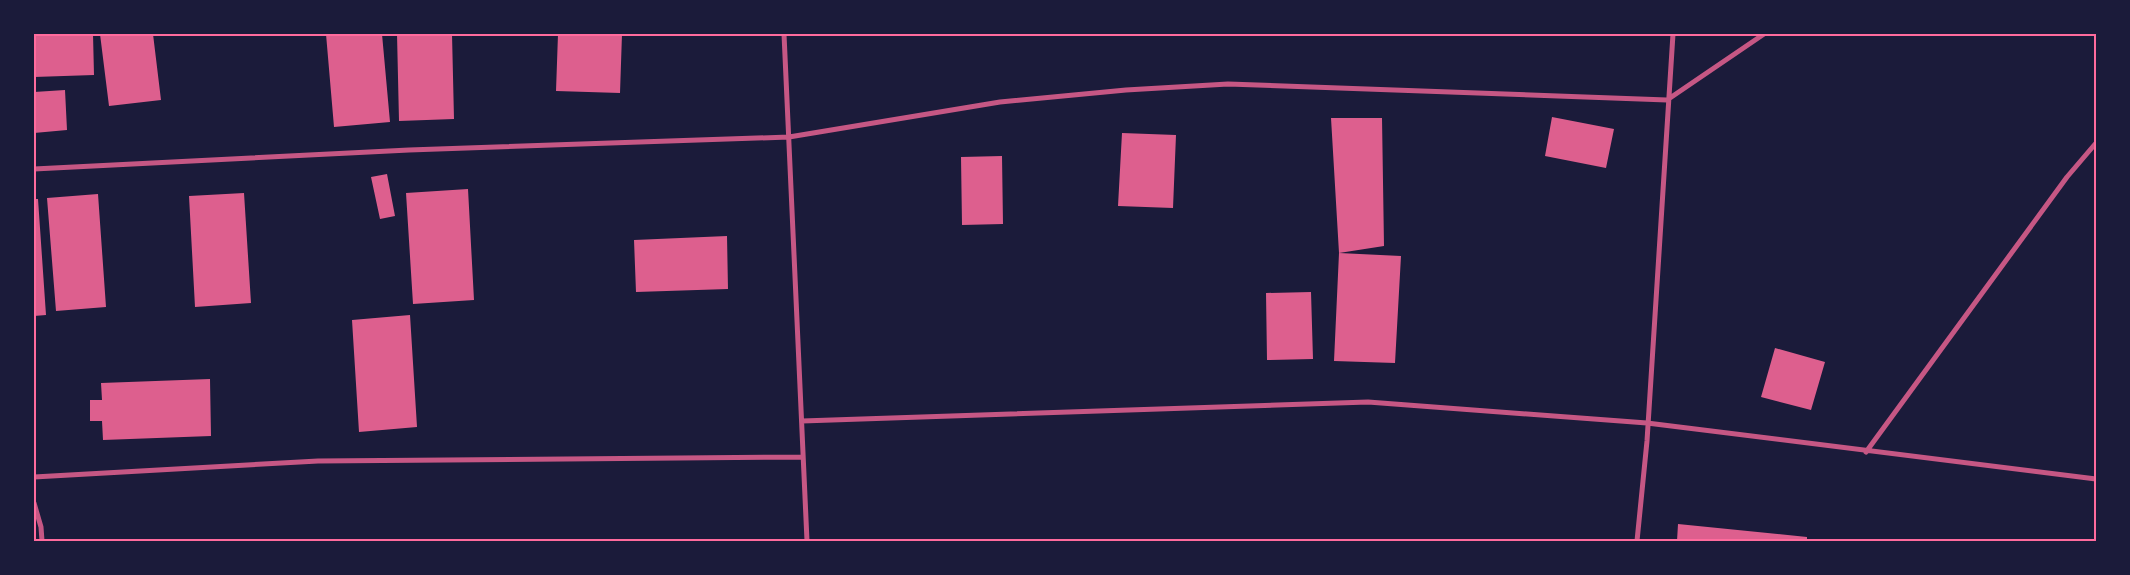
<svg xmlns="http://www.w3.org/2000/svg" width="2130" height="575" font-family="Cabin,sans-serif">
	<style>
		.building { fill: #dd5f8e }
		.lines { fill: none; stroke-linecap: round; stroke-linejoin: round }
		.minor { stroke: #c65784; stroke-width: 5 }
		.neatline { fill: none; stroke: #ff6b9d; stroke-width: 2 }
	</style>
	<rect width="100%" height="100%" fill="#1b1b3a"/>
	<!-- building -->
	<path class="building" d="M34,34h59l1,41 -60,2z
		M100,34h53l8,66 -52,6z
		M326,34h56l8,88 -56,5z
		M397,34h55l2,85 -55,2z
		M558,34h64l-2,59 -64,-2z
		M65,90l2,40 -33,3v-41z
		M1552,117l62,12 -8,39 -61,-12z
		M1331,118h51l2,128 -45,7z
		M1122,133l54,2 -3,73 -55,-2z
		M1002,156l1,68 -41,1 -1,-68z
		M387,174l8,42 -15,3 -9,-42z
		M468,189l6,111 -61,4 -7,-111z
		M244,193l7,110 -56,4 -6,-111z
		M98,194l8,113 -50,4 -9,-113z
		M34,199h4l8,116 -12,1z
		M727,236l1,53 -92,3 -2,-52z
		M1339,253l62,3 -6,107 -61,-2z
		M1311,292l2,67 -46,1 -1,-67z
		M410,315l7,112 -58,5 -7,-112z
		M1775,348l50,14 -14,48 -50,-13z
		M210,379l1,57 -108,4 -1,-19h-12v-21h12l-1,-17z
		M1678,524l129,13v4h-130z"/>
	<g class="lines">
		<!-- minor -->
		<path class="minor" d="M784,34l23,507
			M34,169l375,-19 380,-13 211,-35 126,-12 102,-6 439,16 97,-66
			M802,421l566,-19 279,21 449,56
			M1866,452l201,-275 29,-34
			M34,477l284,-16 485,-4
			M34,503l7,24 1,14
			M1637,541l10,-100 26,-407"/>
	</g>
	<!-- border -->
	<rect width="2130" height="575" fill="none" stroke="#1b1b3a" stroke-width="70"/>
	<rect x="35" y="35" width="2060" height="505" class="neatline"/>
</svg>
